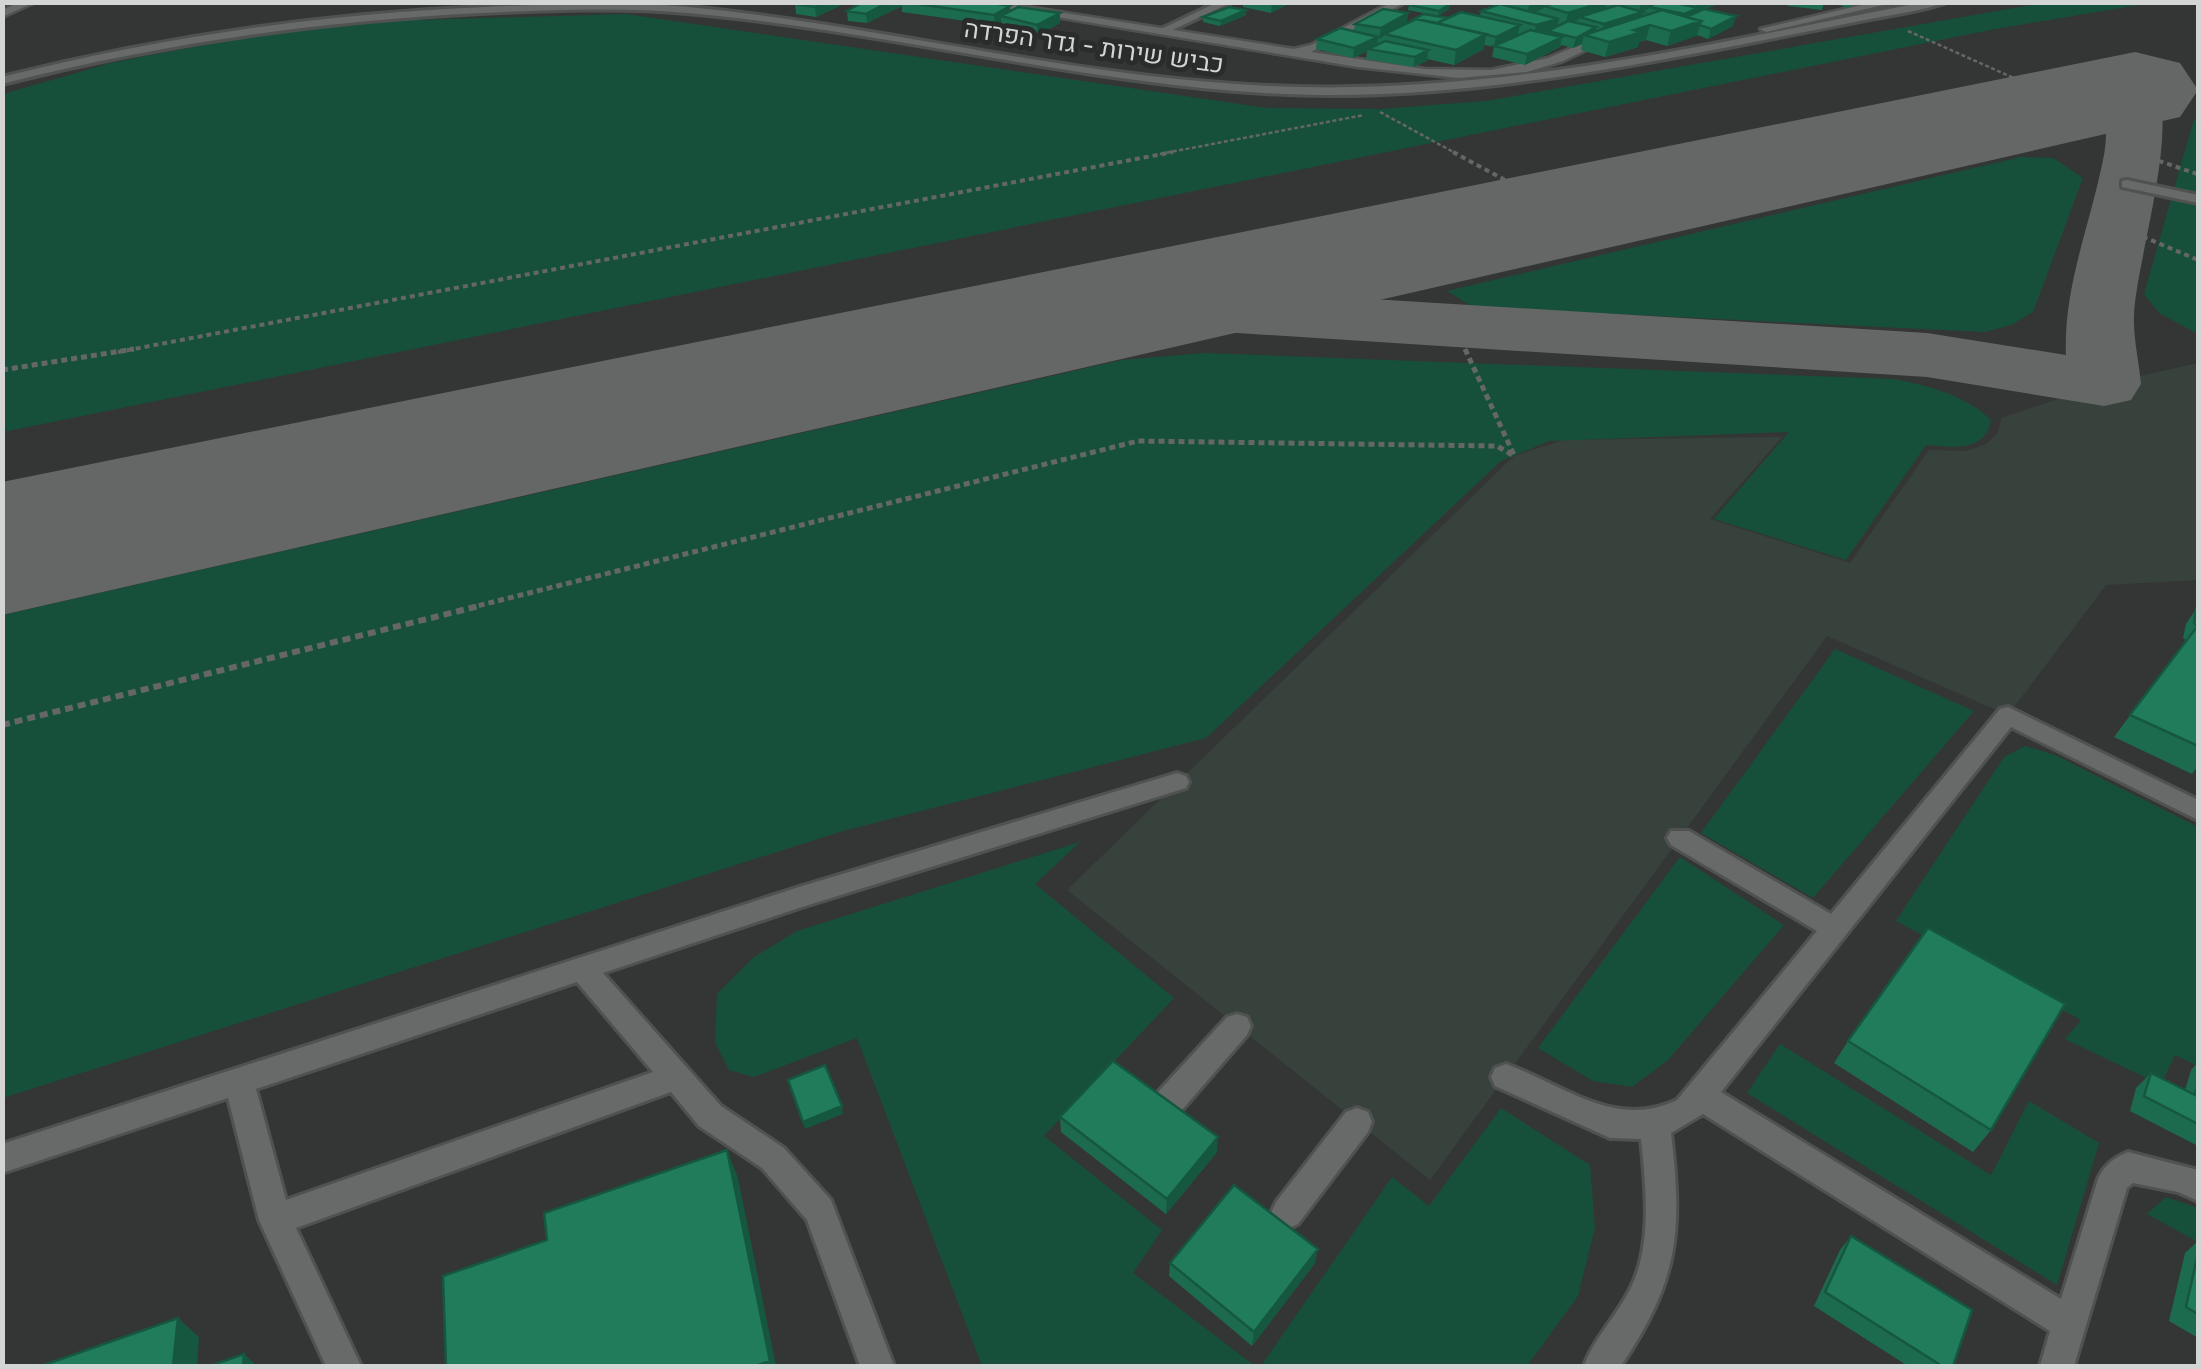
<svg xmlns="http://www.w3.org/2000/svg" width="2201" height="1369" font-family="Inter,Heebo,sans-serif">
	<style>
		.built { fill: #38423d }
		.green { fill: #17503a }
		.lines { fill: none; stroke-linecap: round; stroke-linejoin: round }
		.taxiway { fill: #646766; fill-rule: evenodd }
		.runway { fill: #646766; fill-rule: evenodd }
		.lane-casing { stroke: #4f5250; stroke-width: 6 }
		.street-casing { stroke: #4f5250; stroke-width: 5 }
		.path-far3 { stroke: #646766; stroke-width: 2.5; stroke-dasharray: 4 2.5; stroke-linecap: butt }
		.path-far2 { stroke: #646766; stroke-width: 4; stroke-dasharray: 5 4; stroke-linecap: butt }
		.path-far1 { stroke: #646766; stroke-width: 5; stroke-dasharray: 6 4; stroke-linecap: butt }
		.path { stroke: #646766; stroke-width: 6; stroke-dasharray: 8 5; stroke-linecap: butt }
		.lane { fill: #676a69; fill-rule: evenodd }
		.street { fill: #676a69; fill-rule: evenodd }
		.wall { fill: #1c6b4e }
		.shaded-wall { fill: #165740 }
		.building { fill: #207c5b; stroke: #165740; stroke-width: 2.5 }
		.labels { text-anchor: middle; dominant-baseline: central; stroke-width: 10; stroke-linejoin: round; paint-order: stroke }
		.far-street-label { font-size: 25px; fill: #d4d6d5; stroke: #292c2b }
	</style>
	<rect width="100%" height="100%" fill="#333635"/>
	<!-- built -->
	<path class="built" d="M2198,363v217l-92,5 -98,130 -181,-79 -397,544 -363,-290 447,-434 50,-16 218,-3 -72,82 140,44 79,-113 38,1 19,-7 12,-11 3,-15 103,-34z"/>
	<!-- green -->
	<path class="green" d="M2042,3h108l-160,27 -1987,402v-338l108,-31 134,-26 137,-16 244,-7 641,94 113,1 106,-8z
		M2194,119l4,1v214l-39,-21 -15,-19z
		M2021,157l32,1 30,20 -50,134 -22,13 -26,7 -512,-25 -26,-16z
		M1204,353l690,26c33,6 73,17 97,41 -6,33 -39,27 -65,25l-80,115 -132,-41 75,-87 -240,9 -48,20 -295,277 -363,93 -840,267v-483l1119,-255z
		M1835,649l139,62 -161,187 -112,-65z
		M2025,746l30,9 143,72v239l-23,-11 -14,30 -96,-46 16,-19 -185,-99 108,-164z
		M1080,842l-45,42 139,114 -130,138 118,94 -29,43 122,93h-273l-125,-328 -103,39 -25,-7 -14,-28 2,-48 37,-37 43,-26z
		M1680,857l104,68 -116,135 -36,27 -39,-6 -55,-33z
		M1780,1044l211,131 38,-74 70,42 -42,142 -310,-192z
		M1501,1108l89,57 5,63 -17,68 -51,70h-266l131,-189 37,29z
		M2166,1197l32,11v34l-51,-28z"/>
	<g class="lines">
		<!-- taxiway -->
		<path class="taxiway" d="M2135,75l18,4c29,43 -17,182 -19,236 -1,22 5,47 7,69l-10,16 -27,6 -177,-29 -783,-50 -24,-6 -10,-15 10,-15 24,-6 783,48 139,22c-3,-68 25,-132 38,-200 5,-24 -2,-54 13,-76z"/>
		<!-- runway -->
		<path class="runway" d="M2135,52l45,11 18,27 -18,27 -2178,498v-133z"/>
		<defs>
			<path id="lane" d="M1218,2h14l-68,32 -9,-2z
				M1924,2h23c-24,9 -52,12 -77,17 -45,9 -90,18 -136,27 -154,30 -312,57 -470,47 -194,-12 -383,-63 -577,-80 -68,-6 -139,-3 -207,0 -162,8 -320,31 -478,71v-7c159,-40 319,-63 482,-70 67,-3 137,-6 205,0 194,19 384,70 579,79 222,11 440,-42 656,-84z
				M2127,180l71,15v8l-76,-16v-6z
				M2008,707l190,93v20l-187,-93 -290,365 340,207 37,-120c6,-14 16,-21 30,-27l70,18v31l-20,-9 -45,-9 -6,5 -53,178h-34l10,-35 -347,-217 -32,19c12,101 7,148 -50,233h-37c9,-26 31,-48 44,-73 25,-44 18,-105 13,-154l-31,-1 -115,-52 -4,-9 4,-9 11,-4c58,21 109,66 171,36l140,-169 -146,-86 -4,-7 4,-7h18l142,83 169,-205z
				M1177,773l9,3 3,6 -3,6 -384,119 -199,66 118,133 63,42 47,52 63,166h-34l-53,-146 -45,-52 -63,-42 -28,-34 -375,136 65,138h-35l-67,-146 -31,-122 -226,75v-29l797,-257zM577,982l76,90 -367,128 -30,-111z
				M1237,1014l10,3 4,9 -4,9 -66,76 -11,4 -11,-4 -4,-10 4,-10 68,-74z
				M1357,1108l11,4 4,10 -4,10 -70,92 -11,5 -11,-5 -5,-11 5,-11 70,-90z"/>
			<path id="street" d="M20,2h15l-33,15v-7z
				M966,2h29l299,47 17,-4 81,-43h14l-95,50 114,17 66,1 57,-12 57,-24 10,2 -52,25 -36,11 -68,6 -101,-11z
				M1874,2h22l-130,30 -6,-3z"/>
		</defs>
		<!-- lane casing -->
		<use href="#lane" class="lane-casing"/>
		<!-- street casing -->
		<use href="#street" class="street-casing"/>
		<!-- path-far3 -->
		<path class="path-far3" d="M1908,31l108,48
			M1380,112l77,42
			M2133,152l6,2
			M1160,154l204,-39"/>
		<!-- path-far2 -->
		<path class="path-far2" d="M1453,152l115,62
			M2133,152l64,22
			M2118,226l80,34
			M1454,325l12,27
			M118,352l1055,-200"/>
		<!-- path-far1 -->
		<path class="path-far1" d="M1465,349l49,106
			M2,370l132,-21
			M469,608l669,-167 359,5 17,10"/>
		<!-- path -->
		<path class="path" d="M2,725l477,-119"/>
		<!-- lane -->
		<use href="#lane" class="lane"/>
		<!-- street -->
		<use href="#street" class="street"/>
	</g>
	<!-- wall -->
	<path class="wall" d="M848,2l-32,15 -20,-3 -1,-10z
		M863,2h124l23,4v5l50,12 -22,12 -37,-9v-5l-6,4 -93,-13v-6l-35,17 -19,-2 -1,-10z
		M1243,2h49l-21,11 -28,-6z
		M1504,2h149l-1,3 6,-3h58l-1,3 -10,4 28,17 -25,13 -11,-4 -30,11 -21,-6 -7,2 -1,5 -33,10 -24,-7 1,-6 -9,4 -12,-3 -1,2 -35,18 -33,-8 2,-10 -10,-2v4l-30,16 -27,-6v2l-14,6 -47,-8 1,-8 -14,7 -37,-9 1,-10 37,-8 1,-7 52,-1 73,-7 1,-5 23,-6z
		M1789,2h35l-2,8 -34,-4z
		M1830,2h29l-11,6z
		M1409,5l40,4 -11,7 -30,-6z
		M1246,10v5l-26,11 -17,-4v-5z
		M2198,608v158l-6,8 -78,-37 72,-97 -3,-2 3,-14 10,-15z
		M1848,1041l143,89 -18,22 -139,-89z
		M2198,1062v84l-68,-35 6,-23 15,-15 34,17 6,-20z
		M1060,1117l157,35 -51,62 -105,-82z
		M1851,1236l102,130h-45l-94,-60 26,-56z
		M2198,1241v97l-29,-17 16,-68z
		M1170,1263h145l-63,83 -83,-70z"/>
	<!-- shaded-wall -->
	<path class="shaded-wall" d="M826,2h22l-32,15 -1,-10z
		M888,2h13l1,4 -35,17 -1,-9z
		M1292,2l-21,11 1,-10z
		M1538,2h24l-18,4 -1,3 -16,6 2,-9z
		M1604,2h3l-2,9 -26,6 -1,3 -12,3 2,-10z
		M1644,2h9l-1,5h-3l-1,2 -9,4 4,-1 -3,10 -39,12 3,-10 34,-10 3,-10z
		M1701,2h15l-1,3 -32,14 2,-5 10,-5 1,-5z
		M1450,4l-1,5 -11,7 1,-5z
		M1010,6l1,9 -10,1v5l-6,4 -1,-10z
		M1246,10v5l-26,11 1,-5z
		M1060,13v10l-22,12 -1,-10z
		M1408,13l-1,10 -23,11v2l-5,3 2,-11z
		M1736,16l-3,10 -25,13 3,-10z
		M1559,19l-2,10 -23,6 2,-10z
		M1701,21l-4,15 -30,10 4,-15z
		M1520,25l-2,10 -24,12 2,-10z
		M1650,25l-4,15 -7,2 -1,5 -33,10 4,-15 25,-12z
		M1596,27l-2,11 -10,-3 -2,9 -9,4 3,-10z
		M1486,34l-2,15 -30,16 2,-15z
		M1378,37l-1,10 -9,2 -1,2 -14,7 1,-10z
		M1562,37l-2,10 -35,18 2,-11z
		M1428,50l-1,11 -14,6 2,-10z
		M842,1106l1,8 -38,15 -2,-7z
		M1218,1137l-1,15 -51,62 1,-15z
		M727,1150l11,28 38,188h-21z
		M1318,1249l-3,14 -63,83 2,-14z
		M178,1318l21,19 -2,29h-24z
		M244,1354l13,12h-14z"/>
	<!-- building -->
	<path class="building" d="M799,2h27l-11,5 -20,-3z
		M863,2h25l-22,12 -19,-3z
		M904,2h83l23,4 -16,9z
		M1414,2h27l9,2 -11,7 -30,-6z
		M1558,2h46l-36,11 -24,-7z
		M1658,2h14l26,6 -13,6 -36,-7z
		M1500,4l59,15 -23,6 -55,-14z
		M1618,5l25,7 -39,12 -25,-7z
		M1018,7l42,6 -23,12 -36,-9z
		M1229,7l17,3 -25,11 -18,-4z
		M1383,9l25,4 -27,15 -26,-4z
		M1704,9l32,7 -25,13 -11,-4 1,-4 -15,-4z
		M1662,10l39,11 -30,10 -21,-6 -16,5 8,2 -33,10 -25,-7z
		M1461,12l59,13 -24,12 -59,-14z
		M1424,14l24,4 -11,5 -21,-4 -6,2z
		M1416,19l70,15 -30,16 -72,-16z
		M1568,21l28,6 -20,11 -29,-7z
		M1340,28l38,9 -24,11 -37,-9z
		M1530,30l32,7 -35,17 -33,-8z
		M1385,41l43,9 -13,7 -47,-8z
		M2198,608v18l-4,-3 2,-14z
		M2196,628l2,1v117l-68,-31z
		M1928,928l137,76 -74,126 -143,-89z
		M1113,1061l105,76 -51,62 -107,-82z
		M825,1065l17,41 -39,16 -15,-42z
		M2151,1073l44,22 3,-13v42l-54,-28z
		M727,1150l43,211 -15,5h-309l-3,-90 104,-36 -3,-27z
		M1234,1185l84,64 -64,83 -84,-69z
		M1851,1236l121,74 -19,56h-11l-117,-74z
		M2198,1253v61l-12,-7z
		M178,1318l-5,48h-132z
		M244,1354l-1,12h-33z"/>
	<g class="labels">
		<!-- far-street labels -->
		<g class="far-street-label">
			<text transform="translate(1094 46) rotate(8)">כביש שירות - גדר הפרדה</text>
		</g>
	</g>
	<!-- border -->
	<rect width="2201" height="1369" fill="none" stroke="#d4d6d5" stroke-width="10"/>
</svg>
